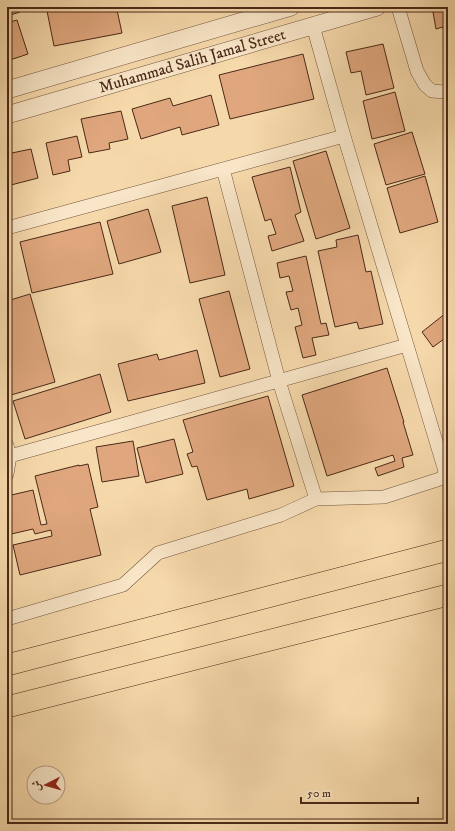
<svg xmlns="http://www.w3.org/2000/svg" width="455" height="831" font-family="'IM FELL DW Pica',Amiri,serif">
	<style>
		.building { fill: #e0a77e; stroke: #492918 }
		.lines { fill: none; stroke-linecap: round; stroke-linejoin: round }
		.minor-casing { stroke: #74553d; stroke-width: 14 }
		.tertiary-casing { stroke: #74553d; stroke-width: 18 }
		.primary-casing { stroke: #492918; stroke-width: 22 }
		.minor { stroke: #f9e6c8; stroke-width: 13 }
		.tertiary { stroke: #f9e6c8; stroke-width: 17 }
		.primary { stroke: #f6d9ab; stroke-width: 21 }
		.labels { text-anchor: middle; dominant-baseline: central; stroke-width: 3; stroke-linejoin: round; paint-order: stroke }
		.street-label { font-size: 16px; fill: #492918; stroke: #f9e6c8 }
	</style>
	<rect width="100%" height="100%" fill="#f6d9ab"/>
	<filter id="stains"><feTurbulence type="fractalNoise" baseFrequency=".005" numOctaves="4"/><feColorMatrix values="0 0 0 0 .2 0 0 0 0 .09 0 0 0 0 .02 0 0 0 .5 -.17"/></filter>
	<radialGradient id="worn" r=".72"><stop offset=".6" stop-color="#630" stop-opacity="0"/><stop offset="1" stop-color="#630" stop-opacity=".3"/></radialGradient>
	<!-- building -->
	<path class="building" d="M7,7h11l2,5 -13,4z
		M65,7h64l-12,3 5,23 -68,13 -7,-35z
		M448,9v44l-5,-26 -7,2 -3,-17z
		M17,20l11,34 -21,7v-38z
		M383,44l11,44 -28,7 -5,-24 -10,2 -5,-21z
		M303,54l11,45 -84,20 -11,-44z
		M395,92l10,39 -33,8 -9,-38z
		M211,95l8,30 -37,10 -2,-8 -39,12 -9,-30 38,-11 3,8z
		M121,111l7,28 -19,4 1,6 -21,4 -8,-34z
		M412,132l13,42 -39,11 -12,-41z
		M77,136l5,21 -14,3 2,11 -17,4 -7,-32z
		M31,149l7,29 -31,8v-32z
		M326,151l24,77 -34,11 -23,-78z
		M290,167l11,45 -6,3 9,26 -32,10 -4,-15 8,-2 -5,-15 -6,2 -13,-44z
		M425,176l13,46 -38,11 -13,-45z
		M207,197l18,78 -35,8 -18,-77z
		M148,209l13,43 -42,12 -12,-43z
		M100,222l13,52 -81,19 -12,-51z
		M358,235l8,37 5,-1 12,53 -24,5 -2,-7 -22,5 -17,-76 19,-4 -1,-7z
		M306,256l15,68 5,-1 3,12 -17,3 4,17 -13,3 -8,-31 7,-2 -4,-17 -7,2 -5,-18 7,-1 -4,-15 -9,2 -3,-15z
		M229,291l21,78 -30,8 -21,-78z
		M30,294l25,88 -44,13 -4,-13v-81z
		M446,313l2,3v20l-15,11 -11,-15z
		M197,350l8,33 -77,18 -10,-37 39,-10 2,6z
		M387,368l17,54h-1l10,33 -11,3 2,9 -26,9 -3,-8 20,-7 -2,-6 -66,21 -25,-81z
		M100,374l11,38 -86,27 -12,-38z
		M268,396l26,90 -45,13 -2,-10 -40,11 -10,-34 -5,1 -5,-13 6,-2 -10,-32z
		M174,439l9,35 -37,9 -9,-35z
		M133,441l6,35 -37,6 -6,-35z
		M88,464l10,43 -8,2 11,46 -81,20 -7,-30 39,-9 -1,-6 -16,4 -2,-5 -26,6v-39l26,-6 8,35 6,-1 -12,-48 44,-11v1z"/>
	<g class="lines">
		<defs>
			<path id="minor" d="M398,7l19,64 8,14 7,6 13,1h3
				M223,169l56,212 37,118
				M7,228l337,-92
				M7,445l3,11 -3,18
				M10,456l397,-111
				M7,619l116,-34 35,-32 123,-38 35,-16 68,-2 59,-19 2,-7 -101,-335 -31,-110"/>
			<g id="tertiary">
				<path d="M7,90l284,-83"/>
				<path id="s1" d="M7,115l370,-108"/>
			</g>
			<path id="primary" d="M7,665l441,-115
				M7,707l441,-112"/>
		</defs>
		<!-- minor casing -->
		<use href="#minor" class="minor-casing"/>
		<!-- tertiary casing -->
		<use href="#tertiary" class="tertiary-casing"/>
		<!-- primary casing -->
		<use href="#primary" class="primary-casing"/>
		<!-- minor -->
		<use href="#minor" class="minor"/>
		<!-- tertiary -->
		<use href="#tertiary" class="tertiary"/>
		<!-- primary -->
		<use href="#primary" class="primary"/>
	</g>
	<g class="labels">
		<!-- street labels -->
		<g class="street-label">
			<text stroke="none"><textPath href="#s1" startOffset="193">Muhammad Salih Jamal Street</textPath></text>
		</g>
	</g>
	<!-- margin -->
	<rect width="455" height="831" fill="none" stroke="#f6d9ab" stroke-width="24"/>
	<rect x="8" y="8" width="439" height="815" fill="none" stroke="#492918" stroke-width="2"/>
	<rect x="12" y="12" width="431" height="807" fill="none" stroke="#492918"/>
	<!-- north arrow -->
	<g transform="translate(46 785) rotate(264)"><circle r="19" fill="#f9e6c8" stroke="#b39a82"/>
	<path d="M0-3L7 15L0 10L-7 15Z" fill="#8f2418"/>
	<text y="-6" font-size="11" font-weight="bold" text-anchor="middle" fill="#492918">ش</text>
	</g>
	<!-- scale -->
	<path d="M301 797v6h117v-6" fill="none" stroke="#492918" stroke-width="2"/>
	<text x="307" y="797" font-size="12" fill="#492918" stroke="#f9e6c8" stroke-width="3" paint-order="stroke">50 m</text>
	<rect width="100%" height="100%" filter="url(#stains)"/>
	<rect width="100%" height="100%" fill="url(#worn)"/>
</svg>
